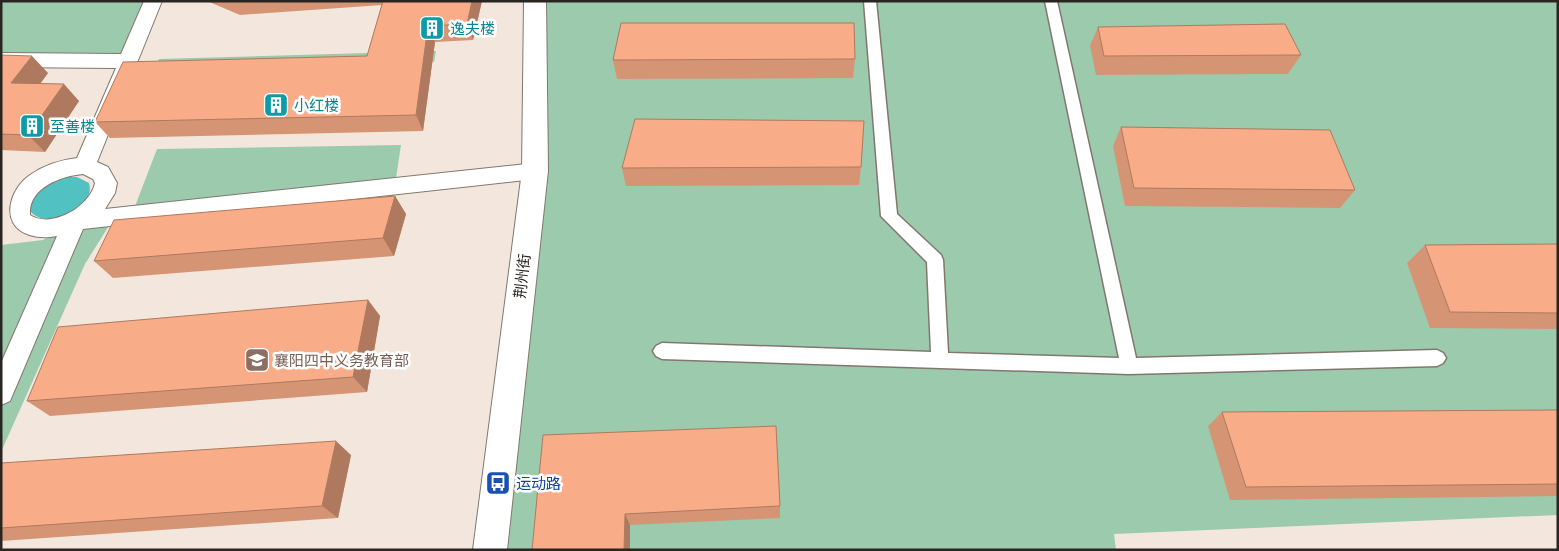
<svg xmlns="http://www.w3.org/2000/svg" width="1559" height="551" font-family="'Titillium Web','Noto Sans SC',sans-serif">
	<style>
		.green { fill: #9ccaad }
		.water { fill: #51c1c2 }
		.lines { fill: none; stroke-linecap: round; stroke-linejoin: round }
		.service-casing { stroke: #82776e; stroke-width: 3 }
		.pedestrian-casing { stroke: #82776e; stroke-width: 2 }
		.minor-casing { stroke: #82776e; stroke-width: 2 }
		.service { fill: #fff; fill-rule: evenodd }
		.pedestrian { fill: #fff; fill-rule: evenodd }
		.minor { fill: #fff; fill-rule: evenodd }
		.wall { fill: #d59575 }
		.shaded-wall { fill: #ae795f }
		.building { fill: #f8ad88; stroke: #ae795f }
		.labels { text-anchor: middle; dominant-baseline: central; stroke-width: 5; stroke-linejoin: round; paint-order: stroke }
		.culture-label { font-size: 15px; fill: #0d838f; stroke: #fff; text-anchor: start }
		.street-label { font-size: 15px; fill: #292521; stroke: #fff }
		.education-label { font-size: 15px; fill: #785e54; stroke: #fff; text-anchor: start }
		.transit-label { font-size: 15px; fill: #164399; stroke: #fff; text-anchor: start }
	</style>
	<rect width="100%" height="100%" fill="#f3e7dd"/>
	<!-- green -->
	<path class="green" d="M1,1h152l-25,60 -127,-1z
		M535,1h1023v514l-444,19 2,16h-626l45,-379z
		M436,51l-2,11 -281,12 6,-15z
		M401,145l-9,60 -265,22 30,-78z
		M115,216l-30,48 -84,188v-207l42,-5 32,-19z"/>
	<!-- water -->
	<path class="water" d="M68,177h9l12,6c8,27 -43,48 -59,28 1,-21 20,-30 38,-34z"/>
	<g class="lines">
		<defs>
			<path id="service" d="M864,1h12l21,213 44,41 2,5 5,93 171,5 -74,-357h12l79,357 301,-8 6,3 3,5 -3,5 -6,3 -308,8 -467,-15 -6,-3 -3,-5 3,-5 6,-3 269,9 -4,-90 -46,-46z"/>
			<path id="pedestrian" d="M144,1h18l-65,161 11,5 9,16 -2,10 -10,16 430,-46 8,2 3,6 -3,6 -8,2 -452,50 -73,172 -9,4v-42l56,-127c-11,2 -20,2 -30,-2 -27,-10 -18,-45 3,-59 14,-10 31,-15 47,-17l39,-90 -115,-1v-14l120,1zM83,174l10,5 2,4c-5,24 -44,46 -65,32 -2,-27 31,-39 53,-41z"/>
			<path id="minor" d="M524,1h22l2,170 -41,379h-34l49,-379z"/>
		</defs>
		<!-- service casing -->
		<use href="#service" class="service-casing"/>
		<!-- pedestrian casing -->
		<use href="#pedestrian" class="pedestrian-casing"/>
		<!-- minor casing -->
		<use href="#minor" class="minor-casing"/>
		<!-- service -->
		<use href="#service" class="service"/>
		<!-- pedestrian -->
		<use href="#pedestrian" class="pedestrian"/>
		<!-- minor -->
		<use href="#minor" class="minor"/>
	</g>
	<!-- wall -->
	<path class="wall" d="M207,1h176v2l99,-2 -9,39 -38,2 -12,89 -313,7 -15,-16 272,-66 15,-51 -142,10z
		M1098,27l203,28 -13,19 -192,1 -6,-29z
		M1,55l47,18 -8,11 39,17 -34,51 -44,-2z
		M855,59l-2,19 -236,1 -4,-19z
		M1121,127l234,63 -15,18 -215,-2 -12,-60z
		M861,167l-2,18 -233,1 -4,-18z
		M395,196l11,18 -12,42 -281,22 -19,-17z
		M1558,244v85l-128,-1 -23,-65 18,-18z
		M368,300l12,16 -13,76 -317,24 -23,-15z
		M1558,410v86l-328,4 -22,-74 14,-14z
		M543,435l237,71v12l-150,7z
		M351,455l-13,63 -337,23v-78z"/>
	<!-- shaded-wall -->
	<path class="shaded-wall" d="M472,1h10l-9,39 -6,-16z
		M428,26l7,16 -12,89 -7,-16z
		M32,56l16,17 -20,27 -17,-17z
		M64,84l15,17 -34,51 -17,-17z
		M395,196l11,18 -12,42 -11,-18z
		M368,300l12,16 -13,76 -14,-15z
		M336,441l15,14 -13,63 -16,-12z
		M625,514l5,11v25h-6z"/>
	<!-- building -->
	<path class="building" d="M383,1h89l-5,23 -39,2 -12,89 -321,7 28,-60 244,-6z
		M621,23h233l1,36 -242,1z
		M1285,24l16,31 -197,1 -6,-29z
		M1,55l31,1 -21,27 53,1 -36,51 -27,-1z
		M635,119l229,2 -3,46 -239,1z
		M1121,127l209,3 25,60 -221,-2z
		M395,196l-12,42 -289,23 20,-41z
		M1558,244v69l-108,-1 -25,-67z
		M368,300l-15,77 -326,24 31,-74z
		M1558,410v74l-312,3 -24,-75z
		M776,426l4,80 -155,8 -1,36h-92l11,-115z
		M336,441l-14,65 -321,22v-65z"/>
	<!-- icons -->
	<defs>
		<symbol id="building-square" viewBox="-11 -11 22 22"><rect x="-9" y="-9" width="18" height="18" rx="4" fill="#0f9aa8" stroke="#fff"/><path d="M-4-6H4V6H1V3H-1V6H-4ZM-2.5-4.3h1.7v1.8h-1.7ZM.8-4.3h1.7v1.8H.8ZM-2.5-1h1.7V.8h-1.7ZM.8-1h1.7V.8H.8Z" fill="#fff"/></symbol>
		<symbol id="school-square" viewBox="-11 -11 22 22"><rect x="-9" y="-9" width="18" height="18" rx="4" fill="#8d6e63" stroke="#fff"/><path d="M0-5L7-2L0 1L-7-2ZM-4 1L0 2.5L4 1V4Q0 6-4 4Z" fill="#fff"/></symbol>
		<symbol id="bus-square" viewBox="-11 -11 22 22"><rect x="-9" y="-9" width="18" height="18" rx="4" fill="#1a4fb4" stroke="#fff"/><path d="M-5-6H5V4H4V6H2V4H-2V6H-4V4H-5ZM-3.5-4V0h7V-4ZM-3.5 1.2v1.5H-2V1.2ZM2 1.2v1.5H3.5V1.2Z" fill="#fff"/></symbol>
	</defs>
	<g fill-rule="evenodd">
		<use href="#building-square" x="418" y="14" width="28" height="28"/>
		<use href="#building-square" x="262" y="91" width="28" height="28"/>
		<use href="#building-square" x="18" y="112" width="28" height="28"/>
		<use href="#school-square" x="243" y="346" width="28" height="28"/>
		<use href="#bus-square" x="484" y="469" width="28" height="28"/>
	</g>
	<g class="labels">
		<!-- culture labels -->
		<g class="culture-label">
			<text x="450" y="28">逸夫楼</text>
			<text x="294" y="105">小红楼</text>
			<text x="50" y="126">至善楼</text>
		</g>
		<!-- street labels -->
		<g class="street-label">
			<text transform="translate(522 276) rotate(-83)">荆州街</text>
		</g>
		<!-- education labels -->
		<g class="education-label">
			<text x="274" y="360">襄阳四中义务教育部</text>
		</g>
		<!-- transit labels -->
		<g class="transit-label">
			<text x="516" y="483">运动路</text>
		</g>
	</g>
	<!-- border -->
	<rect width="1559" height="551" fill="none" stroke="#292521" stroke-width="5"/>
</svg>
